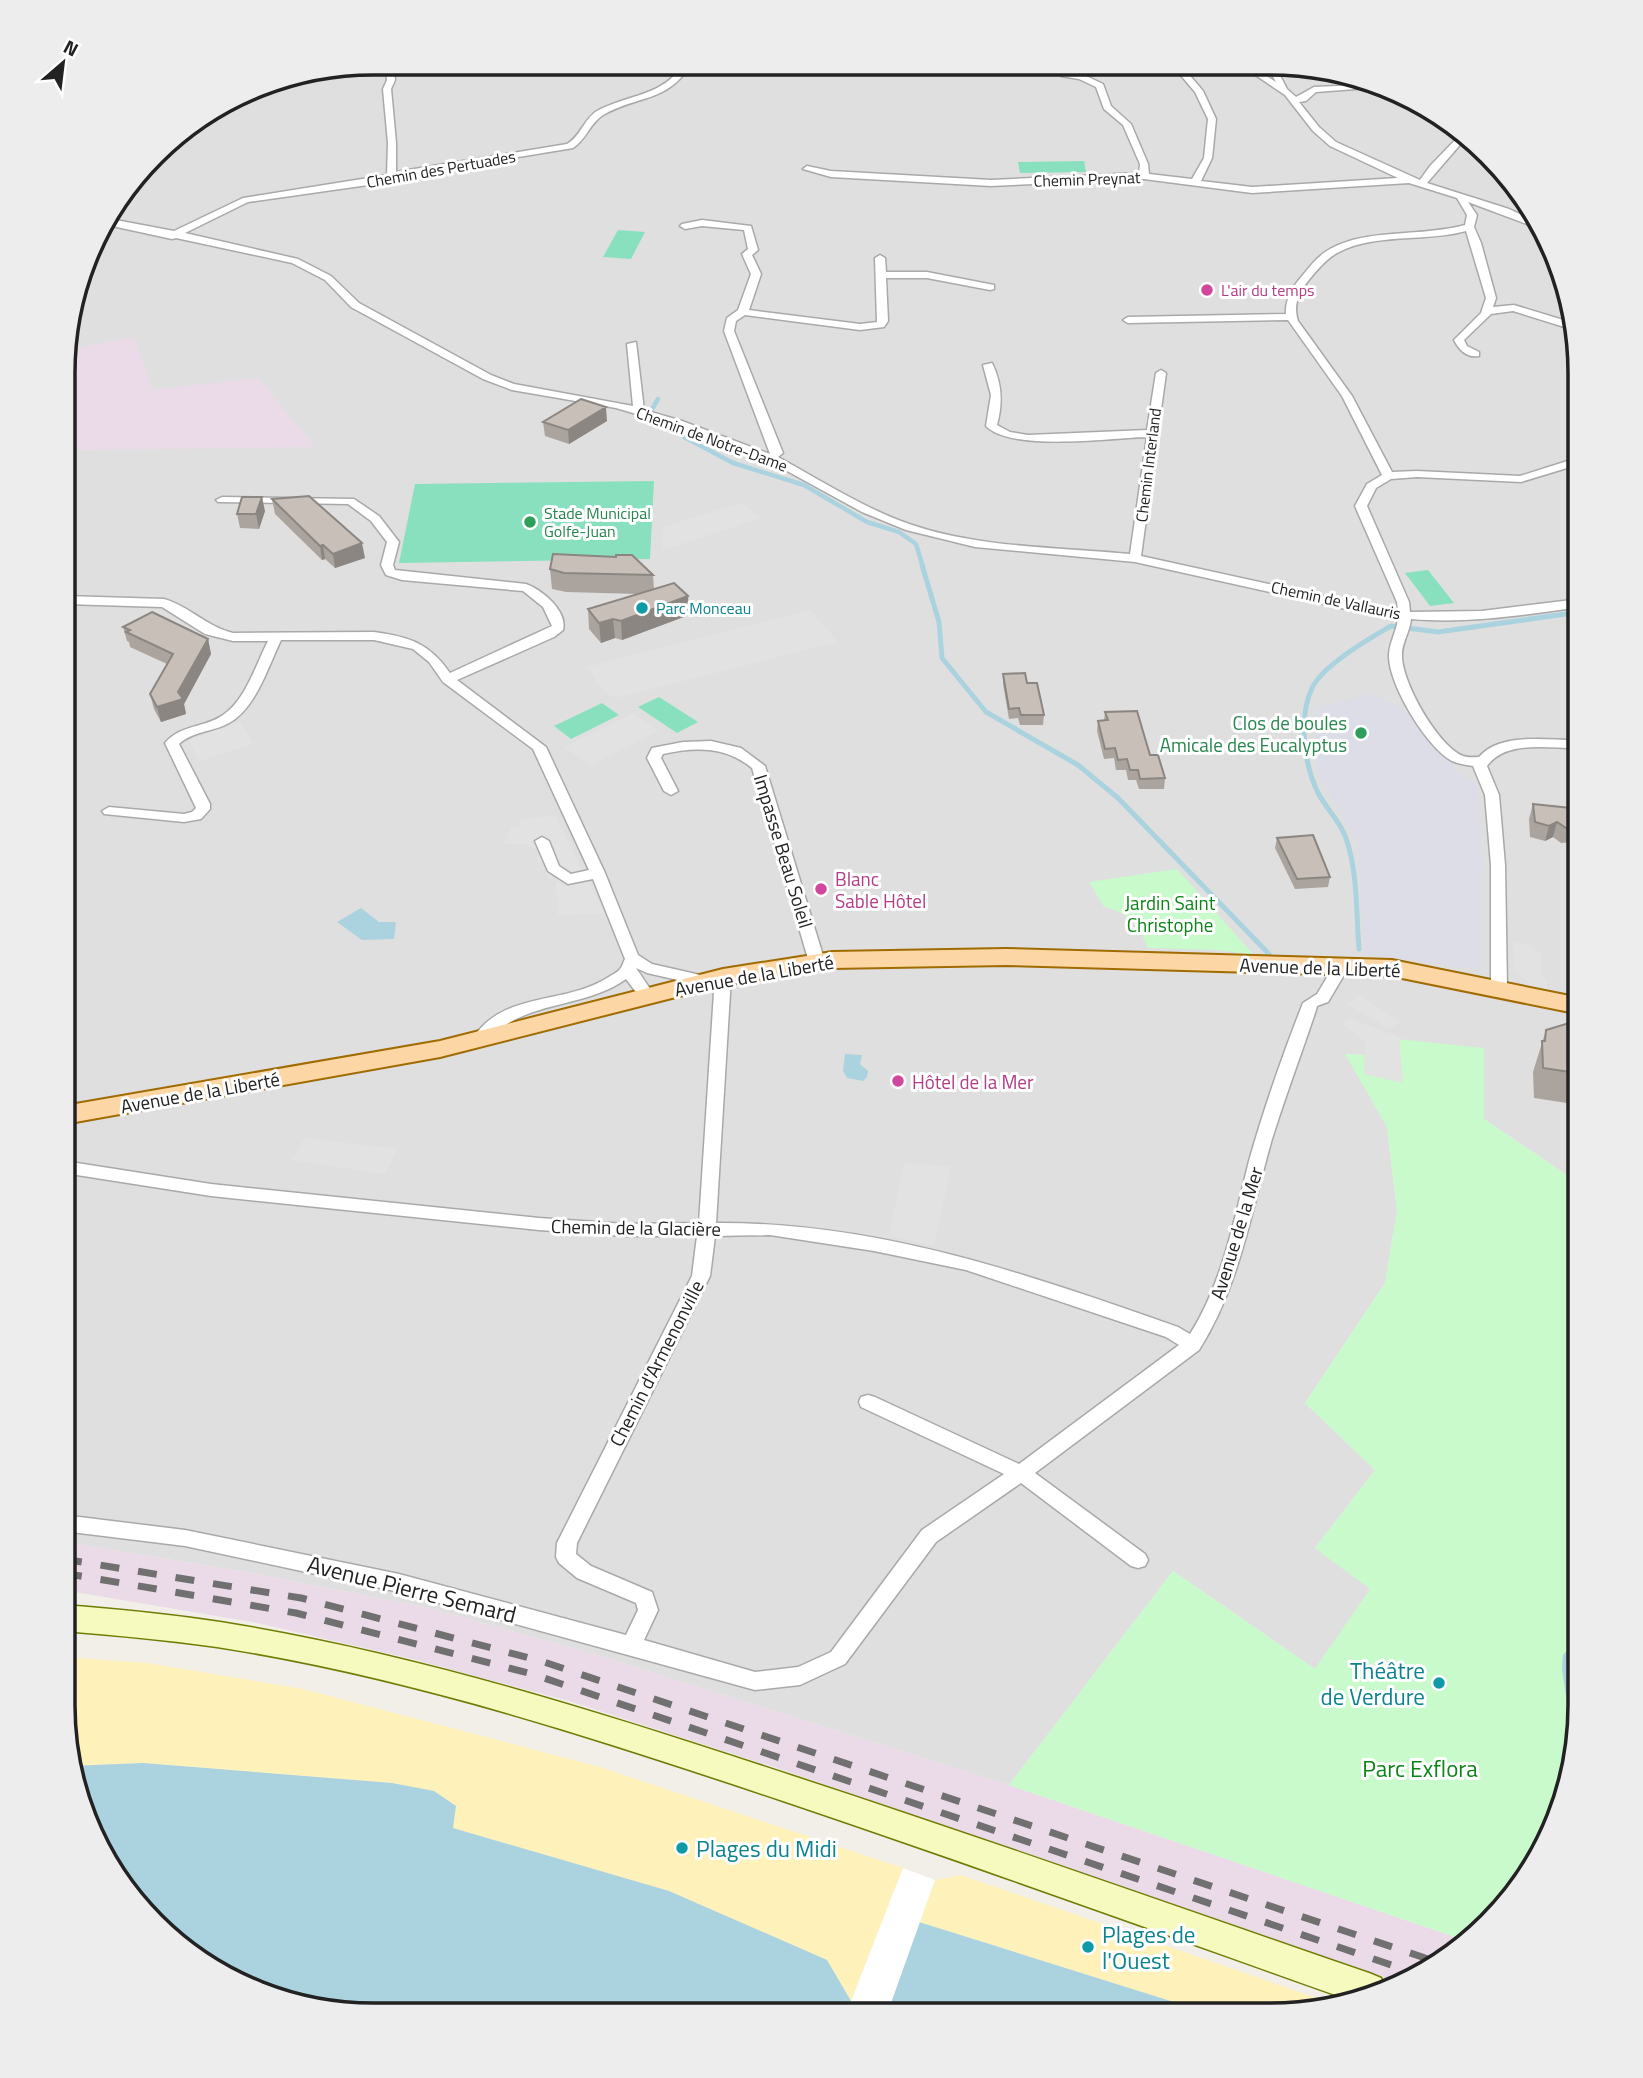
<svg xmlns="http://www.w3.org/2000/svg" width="1643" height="2078" font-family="'Titillium Web',sans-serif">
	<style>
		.residential { fill: #e0dfdf }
		.industrial { fill: #ebdbe8 }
		.sand { fill: #fff1ba }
		.park { fill: #c8facc }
		.pitch { fill: #88e0be }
		.parking { fill: #e2e2e2 }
		.plaza { fill: #dddde8 }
		.water { fill: #aad3df }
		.pier { fill: #fff }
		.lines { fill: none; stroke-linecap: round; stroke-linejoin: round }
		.stream-far1 { stroke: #aad3df; stroke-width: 4.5 }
		.stream { stroke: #aad3df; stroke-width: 5 }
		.street-casing { stroke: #a9a9a9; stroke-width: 3 }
		.secondary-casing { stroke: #707d05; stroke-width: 3 }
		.primary-casing { stroke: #a06b00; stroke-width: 4 }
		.street { fill: #fff; fill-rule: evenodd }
		.secondary { fill: #f7fabf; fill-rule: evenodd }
		.primary { fill: #fcd6a4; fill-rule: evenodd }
		.rail { stroke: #707070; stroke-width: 7; stroke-dasharray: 19 19; stroke-linecap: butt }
		.wall { fill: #aba49e }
		.shaded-wall { fill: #8b8681 }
		.building { fill: #c7bfb8; stroke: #8b8681; stroke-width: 2 }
		.hotel-dot { fill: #d1479c; stroke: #fff; stroke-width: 2.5 }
		.leisure-dot { fill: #2e9e5b; stroke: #fff; stroke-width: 2.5 }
		.culture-dot { fill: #0f9aa8; stroke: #fff; stroke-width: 2.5 }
		.labels { text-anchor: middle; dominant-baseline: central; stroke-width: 6; stroke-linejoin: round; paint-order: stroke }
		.far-street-label { font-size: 16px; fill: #222; stroke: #fff }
		.far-hotel-label { font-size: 16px; fill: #b23c85; stroke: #fff; text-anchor: start }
		.far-leisure-label { font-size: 16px; fill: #27864d; stroke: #fff; text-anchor: start }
		.far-culture-label { font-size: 16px; fill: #0d838f; stroke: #fff; text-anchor: start }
		.leisure-label { font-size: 19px; fill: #27864d; stroke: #fff; text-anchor: end }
		.street-label { font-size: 19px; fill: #222; stroke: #fff }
		.hotel-label { font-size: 19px; fill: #b23c85; stroke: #fff; text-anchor: start }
		.park-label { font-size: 19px; fill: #0c8416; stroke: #fff }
		.near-street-label { font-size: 23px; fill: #222; stroke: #fff }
		.near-culture-label { font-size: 23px; fill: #0d838f; stroke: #fff; text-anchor: start }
		.near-park-label { font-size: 23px; fill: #0c8416; stroke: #fff }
		.rim { fill: none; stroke: #222; stroke-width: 3.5 }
	</style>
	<rect width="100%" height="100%" fill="#f2efe9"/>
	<!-- residential -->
	<path class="residential" d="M374,63l936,3 132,50 97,103 30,74 11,80v811l-96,-65 -118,-64 -20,-1 41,73 10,84 -12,72 -80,120 70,67 -60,78 56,41 -56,80 -142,-98 -164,214 -412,-130 -168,-47 -183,-36 -183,-30 3,-1209 38,-114 65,-79 104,-60z"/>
	<!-- industrial -->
	<path class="industrial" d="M134,337l18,53 106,-12 57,69 -250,3 1,-100z
		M63,1542l183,30 183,36 168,47 412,130 452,154 -37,35 -31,9 -607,-212 -217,-70 -157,-42 -155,-36 -194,-33z"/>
	<!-- sand -->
	<path class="sand" d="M63,1657l85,6 155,26 297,78 303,101 -52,133 -24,-41 -158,-69 -217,-63 -60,-45 -249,-20 -72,3 -8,-61z
		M961,1875l368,127 -40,12h-77l-293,-92 16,-42z"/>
	<!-- park -->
	<path class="park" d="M1177,869l77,86 -38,-5 -68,-2c-11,-25 -17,-34 -44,-41l-15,-25z
		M1378,1037l106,11v71l96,65 -1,540 -15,80 -36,73 -67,62 -452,-154 164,-214 142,98 55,-80 -55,-41 60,-78 -70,-67 80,-120 12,-72 -10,-84 -42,-73 21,1z"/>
	<!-- pitch -->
	<path class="pitch" d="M1084,161l2,11 -66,1 -2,-11z
		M618,230l27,2 -14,27 -28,-2z
		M654,481l-4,78 -251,4 16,-79z
		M1428,570l26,33 -24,3 -25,-33z
		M659,697l39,25 -21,11 -39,-26z
		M602,703l17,12 -48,24 -17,-13z"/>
	<!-- parking -->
	<path class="parking" d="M741,503l21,15 -100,32 1,-23z
		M810,610l28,32 -222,56 -12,-6 -17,-25z
		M633,713l26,18 -68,34 -27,-18z
		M240,722l13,22 -54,17 -10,-21z
		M555,815l50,99 -47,1 1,-18 -4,-1 2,-17 -10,-1 -3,-15h-6v-12l-12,-7h-22l7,-16 10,-2 -2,-6z
		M1513,942l17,3 12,9 -1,20 6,8 -1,9 -8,-2 -24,-19z
		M1360,995l40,27 -11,7 -42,-25z
		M1349,1018l50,19 4,46 -39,-9 1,-33 -24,-17z
		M305,1138l93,11 -13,25 -94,-14z
		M904,1163l47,4 -17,79 -45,-11z"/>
	<!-- plaza -->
	<path class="plaza" d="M1370,694l31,12 59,68 17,9 5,73 -1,114 -117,-16 -7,-113 -40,-68 -2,-65z"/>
	<!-- water -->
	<path class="water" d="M361,908l18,14h17l-2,17 -32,1 -25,-18z
		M845,1054l17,1 -2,9 8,7 -1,6 -4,4 -16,-3 -4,-7z
		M1572,1646h7v65l-4,13 3,6 -4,19 -12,-80 1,-14z
		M143,1763l249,20 42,8 22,15 -3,22 216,63 158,69 24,41 -5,13h-493l-80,-16 -72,-35 -97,-104 -31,-75 -2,-18z
		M919,1922l293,92h-325z"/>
	<!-- pier -->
	<path class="pier" d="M903,1868l32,12 -48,134h-41z"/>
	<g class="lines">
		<!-- stream-far1 -->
		<path class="stream-far1" d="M651,411l7,-12
			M645,416l88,47 71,22 63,37 32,10 17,12 7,23"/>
		<!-- stream -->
		<path class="stream" d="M922,565l17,57 3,36 44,54 92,53 40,33 151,156
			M1359,949c-3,-36 -1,-76 -13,-111 -6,-17 -20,-30 -28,-45 -14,-29 -20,-75 -6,-105 11,-23 57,-49 79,-62l47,6 142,-20"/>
		<defs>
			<path id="street" d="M385,63h8l2,17 -4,9 5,54v29l171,-28c14,-8 17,-25 30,-33 31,-17 66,-14 86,-47h8c-23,39 -54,31 -88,51 -13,8 -17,25 -30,33l-165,27 -33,9 -127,18 -63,31 113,26 33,17 28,27 132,72 23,9 119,22 -6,-62 9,-2 8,68 38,11 88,33 -46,-123 3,-13 11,-8 13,-36 -9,-20 6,-5 -4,-19 -42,-4 -17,3 -5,-3 2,-2 20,-4 49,6 7,24 -6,5 9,19 -12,36 111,14 17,-2 -2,-64 5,-3 5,3 1,14h41l67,13v4l-4,1 -63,-12h-41l2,43 -4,6 -24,3 -115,-15 -9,6 -2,10 49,122 -5,4c44,24 87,52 134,68 68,23 146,22 218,29l17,-117c-37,1 -136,15 -161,-11l5,-31 -8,-30 9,-2c10,20 11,40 5,62l13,7 18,3 119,-5 9,-57 5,-3 5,3 -25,183 227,50 30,4 -1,-8 -42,-96 12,-22 15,-9 -40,-79 -54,-76 -160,3 -5,-3 5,-3 158,-3c-1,-15 7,-28 17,-39 8,-10 16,-20 27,-26 37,-21 93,-12 135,-24l2,-10 -10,-17 -48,-15 -157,10 -108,-14 -153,7 -160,-9 -28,-8 4,-3 24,5 160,9 148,-7 1,-9 -17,-39 -19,-16 -8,-22 -17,-8 -18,-3v-4h3l20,3 19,9 8,22 20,18 17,40 1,10 43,5 12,-21 4,-39 -13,-27 -23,-27h9l22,26 13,28 -4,39 -11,23 51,6 146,-9 -68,-32 -17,-15 -28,-36 -43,-29h9l25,16 -9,-16h8l12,23 9,8 18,-10 47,-2 8,3 -53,4 -10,9 -7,1 20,25 17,15 84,38 10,-14 30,-31 5,4 -38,44 82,26 32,15 2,6 -75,-28 9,13 -3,12 7,16 15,55 -3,9 21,-2 59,18 1,7 -61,-19 -22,3 -27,26 3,6 12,6v4c-12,2 -20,-6 -25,-16l27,-27 5,-15 -20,-67c-39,11 -91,2 -127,21 -12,6 -22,18 -31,29 -10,12 -15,25 -10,40l54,75 40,76 25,-1 103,5 60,-19v7l-59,18 -104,-5 -26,2 -15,9 -9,18 42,96 1,10 72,-1 98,-12v8c-56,8 -113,17 -169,12 -1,13 -10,25 -9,37 0,27 36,90 61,100 5,2 11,1 16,1 22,-26 71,-16 101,-17v8c-29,1 -74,-9 -93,18l12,29 6,70 2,124 -3,4 -5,1 -8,-5v-124l-6,-70 -12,-29c-7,-1 -14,-2 -21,-5 -25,-13 -64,-77 -63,-106 0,-12 8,-24 9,-37l-30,-4 -233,-52 -160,-15 -69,-17 -44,-18 -95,-52 -93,-35 -58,-17 -104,-18 -29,-11 -132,-72 -26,-27 -33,-17 -116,-25 -4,1 -69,-15 2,-6 69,13 69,-33 144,-23 1,-32 -5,-54 4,-9z
				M222,497l132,2 25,17 20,26 -6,23 2,5 131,14c16,6 42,27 37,46l-9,7 -97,43 89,67 59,126 33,82 14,9 57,13 3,4 -3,4 -5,1 -57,-13 -11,-5 19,28 -3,4h-10l-16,-21c-43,31 -104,20 -139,63h-12l-2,-4c31,-47 91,-33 134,-60 3,-2 11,-6 13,-9 3,-3 3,-7 5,-10l-32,-80 -25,5 -20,-13 -13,-30 7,-4 7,4 10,25 12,8 18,-4 -56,-121 -90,-67 -14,-20 -16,-13 -39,-9h-93c-13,27 -25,68 -52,83 -16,9 -36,8 -50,21l31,60v5l-9,10 -17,3 -80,-8 -2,-3 7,-4 75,7 8,-2 4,-4 -31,-65c16,-19 40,-15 58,-28 23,-15 33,-51 45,-74h-35l-28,-7 -43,-27 -97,-3v-8l99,3c27,8 41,27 69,34l141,-1c36,5 55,11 76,41l102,-47 -9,-19 -20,-16 -121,-11 -16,-5 -5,-10 6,-23 -16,-21 -23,-17 -130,-2 -2,-2z
				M711,741l30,7 24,18 60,196 -3,4 -5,1 -8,-5 -57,-194c-27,-22 -57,-21 -89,-14l-2,4 17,33 -7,4 -7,-4 -17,-33 5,-10 31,-6z
				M1342,960l8,5 -22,37 -11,4 -2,7c-14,42 -30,84 -43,126 -21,73 -32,146 -73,211l-164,123 110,81 3,6 -3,6 -7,2 -7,-2 -110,-83 -85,59 -91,122 -45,21 -45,5 -356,-98 -214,-46 -122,-15v-16l122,15 214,44 227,61 12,-25 -2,-7 -59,-25 -18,-15 -3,-6 1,-14 135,-267 5,-40h-72l-86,-6 -328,-34 -147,-23v-12l147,23 328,34 86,6 74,-1 16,-246 8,-5 8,5 -15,246c164,-1 310,51 462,104l12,7c33,-52 44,-114 59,-173 15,-53 34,-107 54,-158l14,-9 20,-33zM770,1235l104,16 92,19 200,67 13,8 -160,119 -144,-67 -7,-2 -7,2 -2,5 2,5 143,67 -82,56 -91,122 -33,15 -43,5 -111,-32 14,-30 -6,-18 -61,-26 -15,-12 1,-11 133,-267 5,-40z"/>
			<path id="secondary" d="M63,1605c52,4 105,9 157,17 195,31 386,92 573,154 193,63 384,131 576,197l12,5 3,8 -40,12c-186,-66 -371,-133 -558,-196 -185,-62 -375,-125 -569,-155 -51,-7 -102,-12 -154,-16z"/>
			<path id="primary" d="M1006,949l386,11 188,38v16l-188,-38 -386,-11 -174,3 -109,17 -283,72 -376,67v-18l376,-65 283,-72 109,-17z"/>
		</defs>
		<!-- street casing -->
		<use href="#street" class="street-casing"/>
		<!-- secondary casing -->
		<use href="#secondary" class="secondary-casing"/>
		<!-- primary casing -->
		<use href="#primary" class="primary-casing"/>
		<!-- street -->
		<use href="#street" class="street"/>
		<!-- secondary -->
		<use href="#secondary" class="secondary"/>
		<!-- primary -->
		<use href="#primary" class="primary"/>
		<!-- rail -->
		<path class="rail" d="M63,1559l238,39 240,63 896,301
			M63,1573l233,40 236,61 889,301"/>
	</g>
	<!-- wall -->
	<path class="wall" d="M607,421l-38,23 -24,-8 -2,-14z
		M272,499l93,59 -30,10 -10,-9 -3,1 -47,-46z
		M265,511l-6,18 -19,-1 -3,-14z
		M550,569l103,6 1,14 34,7 1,19 -67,25 -7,-2 -14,5 -12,-14 -1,-20 50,-15 -72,-2 -14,-3z
		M123,627l85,12 3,15 -27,50 2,10 -25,8 -7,-13 -4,-15 17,-30 -37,-17 -1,-5 -2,-1z
		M1003,674l24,9 17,32 -1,10h-23l-2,-7 -9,1 -6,-35z
		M1105,712l45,43 15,23 -1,11h-25l-3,-9h-8l-2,-10h-10l-2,-12 -10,1 -7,-28 1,-10h6z
		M1533,804l47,5v37l-6,-4 -13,1 -8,-6 -8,4 -15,-4 -1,-18z
		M1277,838l53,39 -2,10 -33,2 -20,-41z
		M1579,1020l1,64 -7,1 -6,18 -33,-5 -1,-26 13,-42z"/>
	<!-- shaded-wall -->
	<path class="shaded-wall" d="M606,407l1,14 -38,23 -1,-14z
		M262,497l3,14 -6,18 -3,-15z
		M362,543l3,15 -30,10 -2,-14z
		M323,545l2,14 -3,1 -2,-14z
		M688,596l1,19 -67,25 -1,-19z
		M613,619l2,19 -14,5 -2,-20z
		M208,639l3,15 -27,50 2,10 -25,8 -4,-15 21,-15z
		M1557,822l-4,15 -8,4 4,-15z
		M1578,1055h2v29l-7,1 4,-12z"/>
	<!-- building -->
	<path class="building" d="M581,399l25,8 -38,23 -25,-8z
		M309,496l53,47 -29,11 -10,-9 -3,1 -48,-47z
		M242,497h20l-6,17h-19z
		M553,554l63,3v-2h16l21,20 -89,-2 -14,-4z
		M674,583l14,13 -67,25 -8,-2 -14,4 -11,-14z
		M152,612l56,27 -30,53 5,7 -26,8 -7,-13 23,-40 -47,-22 4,-2 -7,-3z
		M1025,673l2,10h10l7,32h-23l-2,-7 -10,1 -6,-35z
		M1137,711l13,44h8l7,23 -25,1 -2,-9h-8l-3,-11 -9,1 -3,-12 -10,1 -7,-28 10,-1 -3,-8z
		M1533,804l47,5v18l-14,1 -9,-6 -8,4 -14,-4z
		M1313,835l17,42 -33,2 -20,-41z
		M1579,1020l1,35h-2l-1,18 -34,-5 -1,-27h3l1,-11z"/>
	<!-- markers -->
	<g class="hotel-dot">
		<circle cx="1207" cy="290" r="7"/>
		<circle cx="821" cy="889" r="7"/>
		<circle cx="898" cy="1081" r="7"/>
	</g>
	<g class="leisure-dot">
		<circle cx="530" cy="522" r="7"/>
		<circle cx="1361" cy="733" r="7"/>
	</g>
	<g class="culture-dot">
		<circle cx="642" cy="608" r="7"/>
		<circle cx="1439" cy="1683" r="7"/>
		<circle cx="682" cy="1848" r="7"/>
		<circle cx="1088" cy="1947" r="7"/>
	</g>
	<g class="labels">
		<!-- far-street labels -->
		<g class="far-street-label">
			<text transform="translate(441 169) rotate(-10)">Chemin des Pertuades</text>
			<text transform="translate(1087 179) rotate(-2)">Chemin Preynat</text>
			<text transform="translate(712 439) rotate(20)">Chemin de Notre-Dame</text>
			<text transform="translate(1148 465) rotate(-83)">Chemin Interland</text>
			<text transform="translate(1336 600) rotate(12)">Chemin de Vallauris</text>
		</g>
		<!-- far-hotel labels -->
		<g class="far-hotel-label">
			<text x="1221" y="290">L'air du temps</text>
		</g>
		<!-- far-leisure labels -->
		<g class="far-leisure-label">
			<text x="544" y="513">Stade Municipal<tspan x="544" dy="18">Golfe-Juan</tspan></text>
		</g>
		<!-- far-culture labels -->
		<g class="far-culture-label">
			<text x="656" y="608">Parc Monceau</text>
		</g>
		<!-- leisure labels -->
		<g class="leisure-label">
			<text x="1347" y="722">Clos de boules<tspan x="1347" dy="22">Amicale des Eucalyptus</tspan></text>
		</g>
		<!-- street labels -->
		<g class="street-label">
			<text transform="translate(784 851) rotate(73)">Impasse Beau Soleil</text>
			<text transform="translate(1320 967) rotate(2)">Avenue de la Liberté</text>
			<text transform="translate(754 975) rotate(-10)">Avenue de la Liberté</text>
			<text transform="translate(200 1092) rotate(-10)">Avenue de la Liberté</text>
			<text transform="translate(636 1227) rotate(1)">Chemin de la Glacière</text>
			<text transform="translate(1236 1233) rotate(-73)">Avenue de la Mer</text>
			<text transform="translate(656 1363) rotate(-63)">Chemin d'Armenonville</text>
		</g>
		<!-- hotel labels -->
		<g class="hotel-label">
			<text x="835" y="878">Blanc<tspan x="835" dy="22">Sable Hôtel</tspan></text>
			<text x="912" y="1081">Hôtel de la Mer</text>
		</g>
		<!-- park labels -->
		<g class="park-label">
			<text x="1170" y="902">Jardin Saint<tspan x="1170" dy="22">Christophe</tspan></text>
		</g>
		<!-- near-street labels -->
		<g class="near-street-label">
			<text transform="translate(412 1589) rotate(14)">Avenue Pierre Semard</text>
		</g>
		<!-- near-culture labels -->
		<g class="near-culture-label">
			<text x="1425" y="1670" text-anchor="end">Théâtre<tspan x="1425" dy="26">de Verdure</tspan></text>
			<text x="696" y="1848">Plages du Midi</text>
			<text x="1102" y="1934">Plages de<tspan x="1102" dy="26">l'Ouest</tspan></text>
		</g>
		<!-- near-park labels -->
		<g class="near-park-label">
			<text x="1420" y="1768">Parc Exflora</text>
		</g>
	</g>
	<!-- crop -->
	<path d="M0 0H1643V2078H0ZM373 75H1270A298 298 0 0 1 1568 373V1705A298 298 0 0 1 1270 2003H373A298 298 0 0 1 75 1705V373A298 298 0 0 1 373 75Z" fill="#ededed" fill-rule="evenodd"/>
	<path class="rim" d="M373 75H1270A298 298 0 0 1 1568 373V1705A298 298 0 0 1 1270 2003H373A298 298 0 0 1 75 1705V373A298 298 0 0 1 373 75Z"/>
	<!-- north arrow -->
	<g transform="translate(63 63) rotate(28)" stroke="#ffffff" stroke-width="5" paint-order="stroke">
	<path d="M0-5L12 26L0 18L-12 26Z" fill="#222222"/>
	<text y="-10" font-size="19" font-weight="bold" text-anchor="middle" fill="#222222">N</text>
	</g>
</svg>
